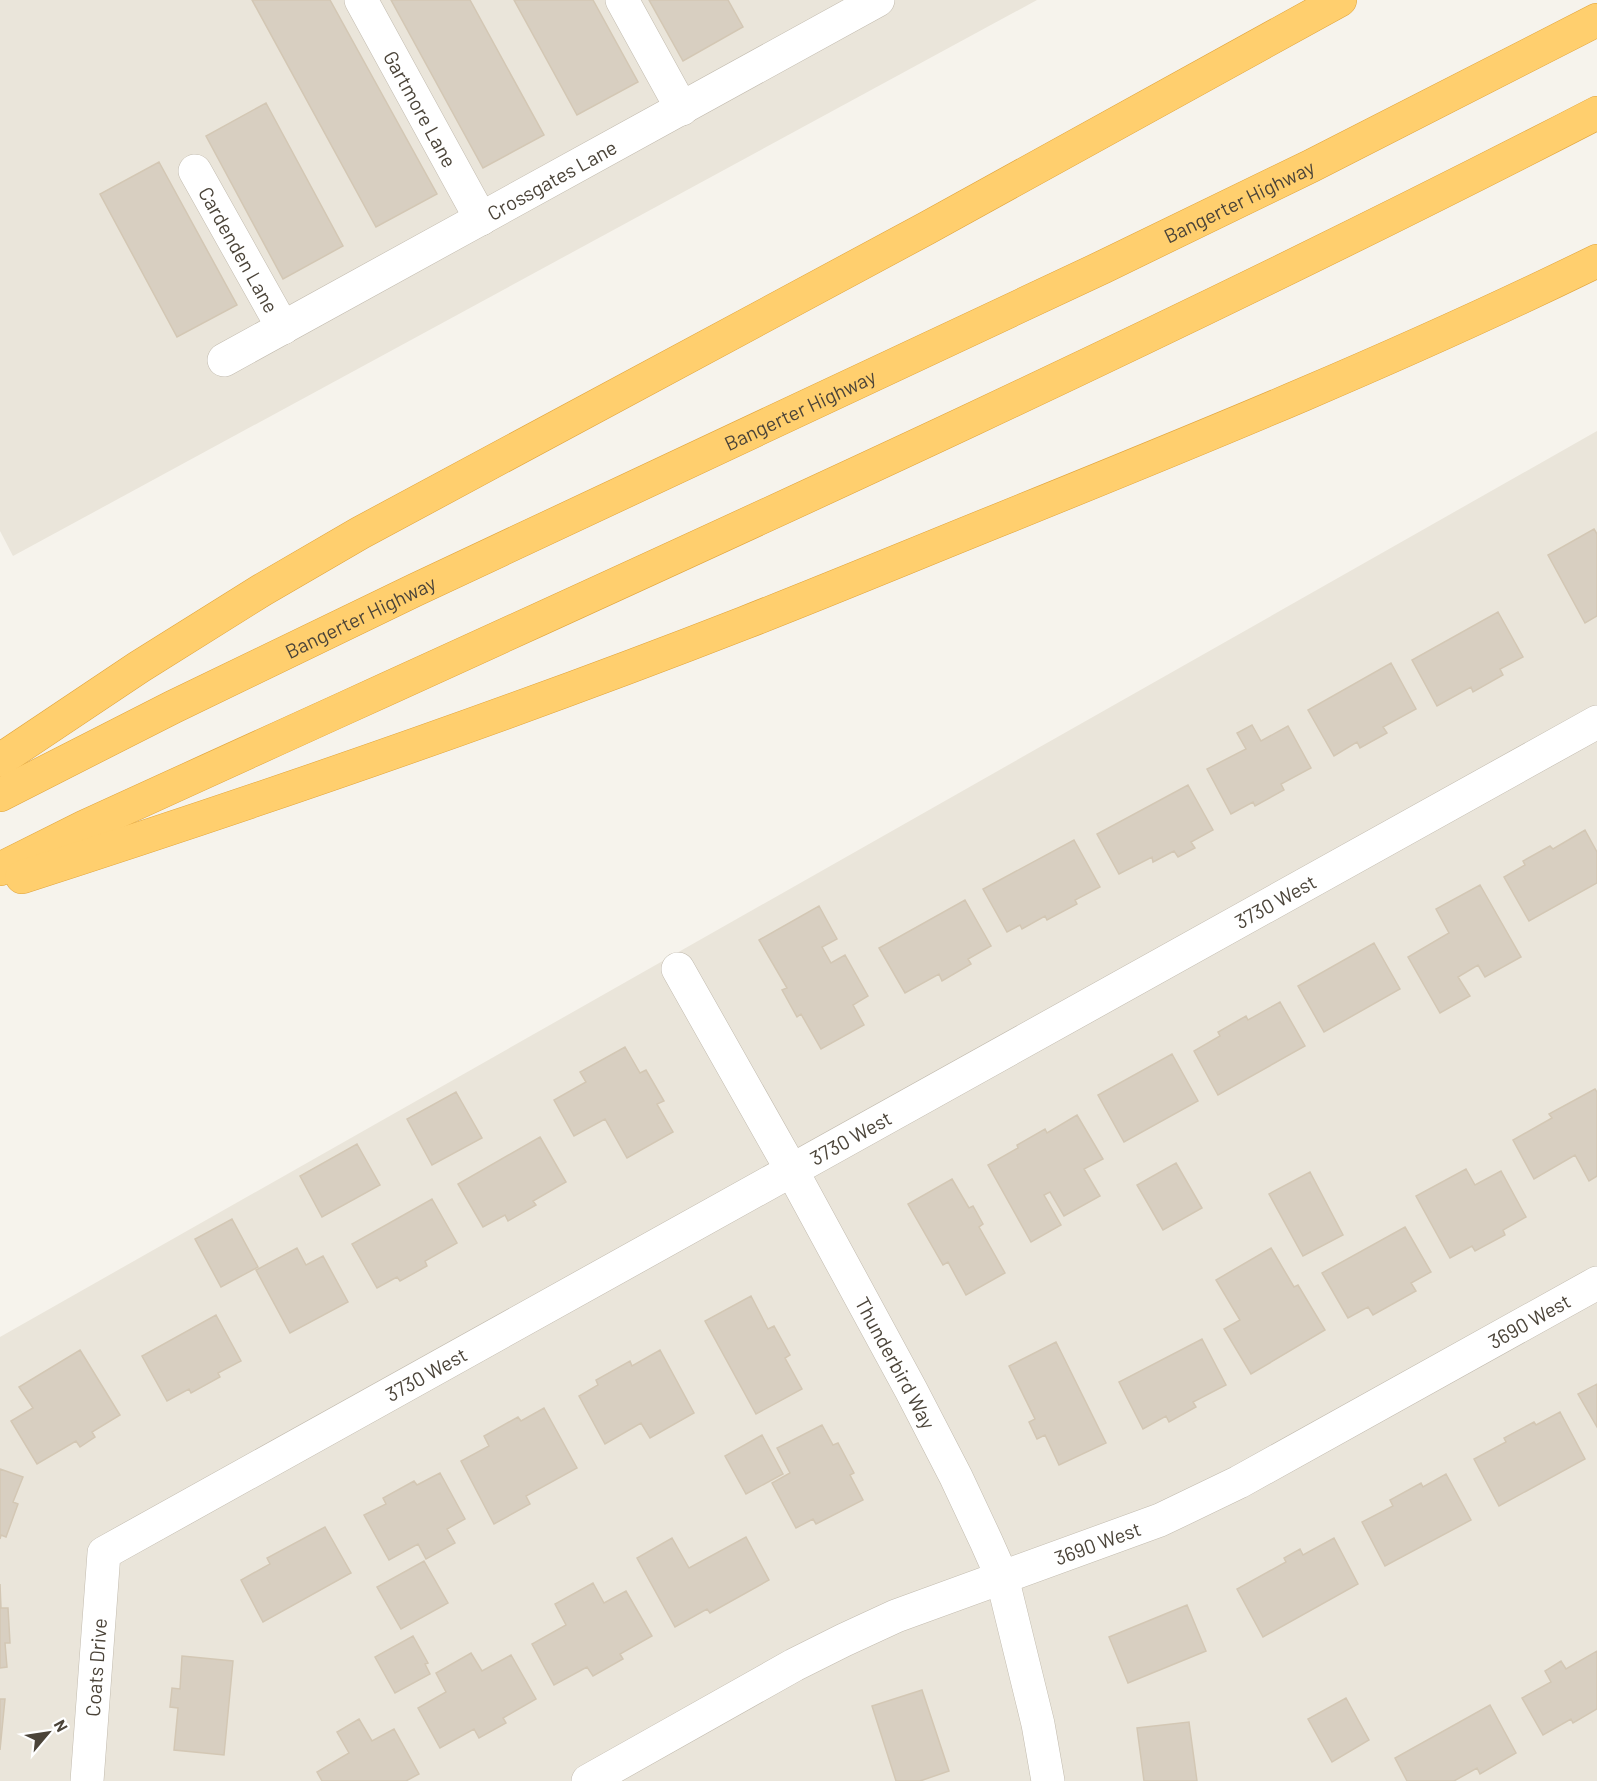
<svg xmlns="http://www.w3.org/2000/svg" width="1597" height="1781" font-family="Barlow,sans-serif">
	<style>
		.residential { fill: #eae5da }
		.building { fill: #d8cfc1; stroke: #d3c7b4; stroke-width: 1.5 }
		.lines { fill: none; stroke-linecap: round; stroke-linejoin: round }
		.street-casing { stroke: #c2bbae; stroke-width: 34 }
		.highway-casing { stroke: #e0a43c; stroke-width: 34 }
		.street { stroke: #fff; stroke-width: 33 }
		.highway { stroke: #ffcf6e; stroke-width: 33 }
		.labels { text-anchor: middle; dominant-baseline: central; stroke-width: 4.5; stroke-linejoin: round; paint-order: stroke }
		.street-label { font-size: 20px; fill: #4b4439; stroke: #fff }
	</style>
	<rect width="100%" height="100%" fill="#f6f3ec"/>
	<!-- residential -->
	<path class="residential" d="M0,0h1037l-1024,556 -13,-25z
		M1597,431v1350h-1597v-444z"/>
	<!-- building -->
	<path class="building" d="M252,0h78l107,194 -61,33z
		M391,0h79l74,135 -61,33z
		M514,0h79l45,82 -61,33z
		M649,0h79l15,27 -60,34z
		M266,103l77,143 -60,33 -77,-143z
		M159,162l78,143 -60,32 -77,-143z
		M1594,529l3,5v82l-12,7 -37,-68z
		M1498,612l25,45 -23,12 3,6 -30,17 -2,-5 -34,19 -25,-46z
		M1391,663l25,46 -33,18 4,6 -27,15 -3,-6 -23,14 -26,-46z
		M1252,725l9,16 27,-15 23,42 -30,16 3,6 -29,16 -2,-4 -22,12 -24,-45 39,-20 -9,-16z
		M1188,785l25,45 -22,12 4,6 -17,9 -4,-6 -21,11 -1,-5 -33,17 -22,-40z
		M1585,830l12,22v31l-68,38 -25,-44 21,-12 -2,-4 27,-15 3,3z
		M1074,840l26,47 -25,13 2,4 -30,16 -2,-4 -23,13 -2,-4 -13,7 -24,-43z
		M1480,885l41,72 -36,20 -7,-12 -20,12 12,19 -30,17 -32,-56 41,-24 -13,-24z
		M965,900l26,46 -23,13 3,5 -29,17 -3,-7 -34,19 -26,-45z
		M819,906l18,33 -15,8 9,16 14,-8 23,41 -15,9 11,20 -43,24 -20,-35 -4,3 -15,-27 5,-2 -28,-48z
		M1374,943l26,46 -76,43 -26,-46z
		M1280,1002l25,44 -87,49 -24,-44 26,-15 -2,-4 28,-16 2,4z
		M625,1047l15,26 6,-3 18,31 -7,3 16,28 -46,26 -22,-39 -31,17 -20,-36 32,-18 -6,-10z
		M1172,1054l26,47 -74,41 -26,-47z
		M1595,1089l2,3v84l-8,5 -14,-26 -41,24 -21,-39 39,-22 -3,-4z
		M456,1092l26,46 -50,27 -25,-46z
		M1077,1115l26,44 -19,10 16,27 -36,20 -14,-24 -6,3 17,30 -30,17 -43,-77 30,-17 -1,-3 28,-16 2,4z
		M540,1137l26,45 -33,19 3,4 -28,16 -3,-6 -22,12 -25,-43z
		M357,1144l23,41 -58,32 -22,-41z
		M1176,1163l26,45 -39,22 -26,-45z
		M1466,1169l9,16 26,-14 25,46 -23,13 2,5 -30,16 -3,-5 -22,12 -34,-62z
		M1310,1172l33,63 -40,21 -34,-62z
		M952,1179l17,29 4,-2 10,18 -4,3 26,46 -39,22 -18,-33 -5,3 -35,-61z
		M432,1199l25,44 -32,18 2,5 -27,15 -3,-4 -20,11 -25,-44z
		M232,1219l26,48 -37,20 -26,-48z
		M1405,1227l26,45 -20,11 5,8 -43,24 -5,-8 -20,11 -26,-45z
		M297,1248l9,17 17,-9 25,46 -58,31 -34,-63z
		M1271,1248l23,39 4,-2 27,45 -74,44 -27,-45 16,-9 -24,-40z
		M751,1296l17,33 6,-3 16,29 -5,3 17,31 -46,25 -51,-93z
		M216,1315l25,46 -23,12 2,4 -29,16 -2,-4 -22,12 -25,-45z
		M1202,1339l24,46 -33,17 3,5 -27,15 -3,-6 -23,13 -24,-47z
		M1056,1342l50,101 -47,22 -14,-30 -8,4 -8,-17 6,-3 -26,-53z
		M80,1350l40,65 -28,17 3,5 -15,10 -4,-6 -39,23 -26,-43 22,-13 -14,-21z
		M660,1350l34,63 -44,25 -9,-15 -36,21 -26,-48 19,-11 -2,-5 34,-19 2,5z
		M1597,1384v43l-19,-33z
		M544,1408l33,60 -51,28 4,8 -36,20 -33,-63 28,-15 -5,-10 34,-19 3,4z
		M1560,1412l25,47 -86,47 -25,-47 32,-17 -2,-4 30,-16 2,3z
		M822,1425l11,20 5,-2 16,30 -4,2 13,25 -47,24 -3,-5 -17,9 -24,-45 18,-10 -13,-25z
		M762,1435l21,39 -37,20 -21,-38z
		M0,1469l23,8 -10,25 5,2 -12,33 -5,-2 -1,4z
		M440,1473l25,46 -18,10 8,14 -29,16 -8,-15 -29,16 -25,-45 22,-11 -3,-6 31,-17 3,4z
		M1446,1474l25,46 -86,46 -23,-44 31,-16 -3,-6 31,-17 2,4z
		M325,1527l26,46 -88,49 -22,-42 29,-16 -3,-6z
		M746,1537l23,43 -59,33 -3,-4 -32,18 -38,-69 35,-20 17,30z
		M1334,1538l24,46 -95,53 -26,-48 49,-27 -2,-4 16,-9 3,6z
		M424,1561l24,42 -47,26 -24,-42z
		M593,1583l11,20 22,-12 26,45 -32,18 3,5 -30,17 -6,-9 -33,18 -22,-41 34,-19 -11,-21z
		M0,1584l1,24h7l2,35h-5l2,24 -7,1z
		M1187,1605l19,46 -78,32 -19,-46z
		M413,1636l15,27 -3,1 5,10 -35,19 -20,-36z
		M1597,1651v58l-24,14 -2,-4 -28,16 -21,-37 29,-16 -6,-11 16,-10 5,8z
		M471,1653l11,18 29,-16 25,44 -33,19 3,5 -27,15 -5,-9 -34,19 -22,-40 28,-16 -10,-19z
		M182,1656l51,5 -9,94 -50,-5 4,-42 -8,-1 2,-19 8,1z
		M922,1690l27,81 -29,10h-24l-24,-75z
		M1346,1698l23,42 -37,22 -24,-43z
		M0,1699h5l-5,51z
		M1490,1705l26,48 -36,21 -3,-6 -23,13h-47l-12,-23z
		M359,1719l13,22 22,-12 25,45 -13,7h-84l-5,-9 32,-19 -12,-21z
		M1189,1722l8,59h-53l-7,-53z"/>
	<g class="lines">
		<defs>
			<g id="street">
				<path id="s1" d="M361,0l120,219"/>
				<path d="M622,0l60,109"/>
				<path id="s2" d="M195,171l88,157"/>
				<path id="s3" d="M224,360l654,-360"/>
				<path id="s4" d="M678,969l113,200 120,221 45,87 30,64 16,36 36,147 10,57"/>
				<path id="s5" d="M87,1781l17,-228 1493,-831"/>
				<path id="s6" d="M588,1781l206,-116 50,-25 52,-24 264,-96 79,-38 358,-199"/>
			</g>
			<g id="highway">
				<path d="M0,760l139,-93 123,-77 98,-57 567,-305 413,-228"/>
				<path id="s7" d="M0,795l173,-88 242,-117 688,-323 208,-101 286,-146"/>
				<path d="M0,869l84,-42c507,-232 1017,-458 1513,-714"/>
				<path d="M22,877c242,-78 484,-161 722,-254 87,-34 173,-70 260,-105 200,-81 399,-162 593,-257"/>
			</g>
		</defs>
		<!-- street casing -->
		<use href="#street" class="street-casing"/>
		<!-- highway casing -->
		<use href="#highway" class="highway-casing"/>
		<!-- street -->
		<use href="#street" class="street"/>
		<!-- highway -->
		<use href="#highway" class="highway"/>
	</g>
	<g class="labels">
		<!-- street labels -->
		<g class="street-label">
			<text stroke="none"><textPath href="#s1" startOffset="124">Gartmore Lane</textPath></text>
			<text stroke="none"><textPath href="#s3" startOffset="374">Crossgates Lane</textPath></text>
			<text stroke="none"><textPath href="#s7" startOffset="1374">Bangerter Highway</textPath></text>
			<text stroke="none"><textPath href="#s2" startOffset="90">Cardenden Lane</textPath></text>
			<text stroke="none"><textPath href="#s7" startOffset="888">Bangerter Highway</textPath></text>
			<text stroke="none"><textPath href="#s7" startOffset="402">Bangerter Highway</textPath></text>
			<text stroke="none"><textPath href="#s5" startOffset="1569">3730 West</textPath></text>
			<text stroke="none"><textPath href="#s5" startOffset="1083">3730 West</textPath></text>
			<text stroke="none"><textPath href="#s6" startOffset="1050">3690 West</textPath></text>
			<text stroke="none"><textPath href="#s4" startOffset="450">Thunderbird Way</textPath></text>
			<text stroke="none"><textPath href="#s5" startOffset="597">3730 West</textPath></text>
			<text stroke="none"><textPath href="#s6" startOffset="564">3690 West</textPath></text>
			<text stroke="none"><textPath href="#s5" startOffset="114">Coats Drive</textPath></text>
		</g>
	</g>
	<!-- north arrow -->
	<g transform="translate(48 1733) rotate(61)" stroke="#ffffff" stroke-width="4.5" paint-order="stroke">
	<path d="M0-4.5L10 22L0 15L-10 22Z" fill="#4b4439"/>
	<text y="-9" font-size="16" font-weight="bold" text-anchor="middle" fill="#4b4439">N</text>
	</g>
</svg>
